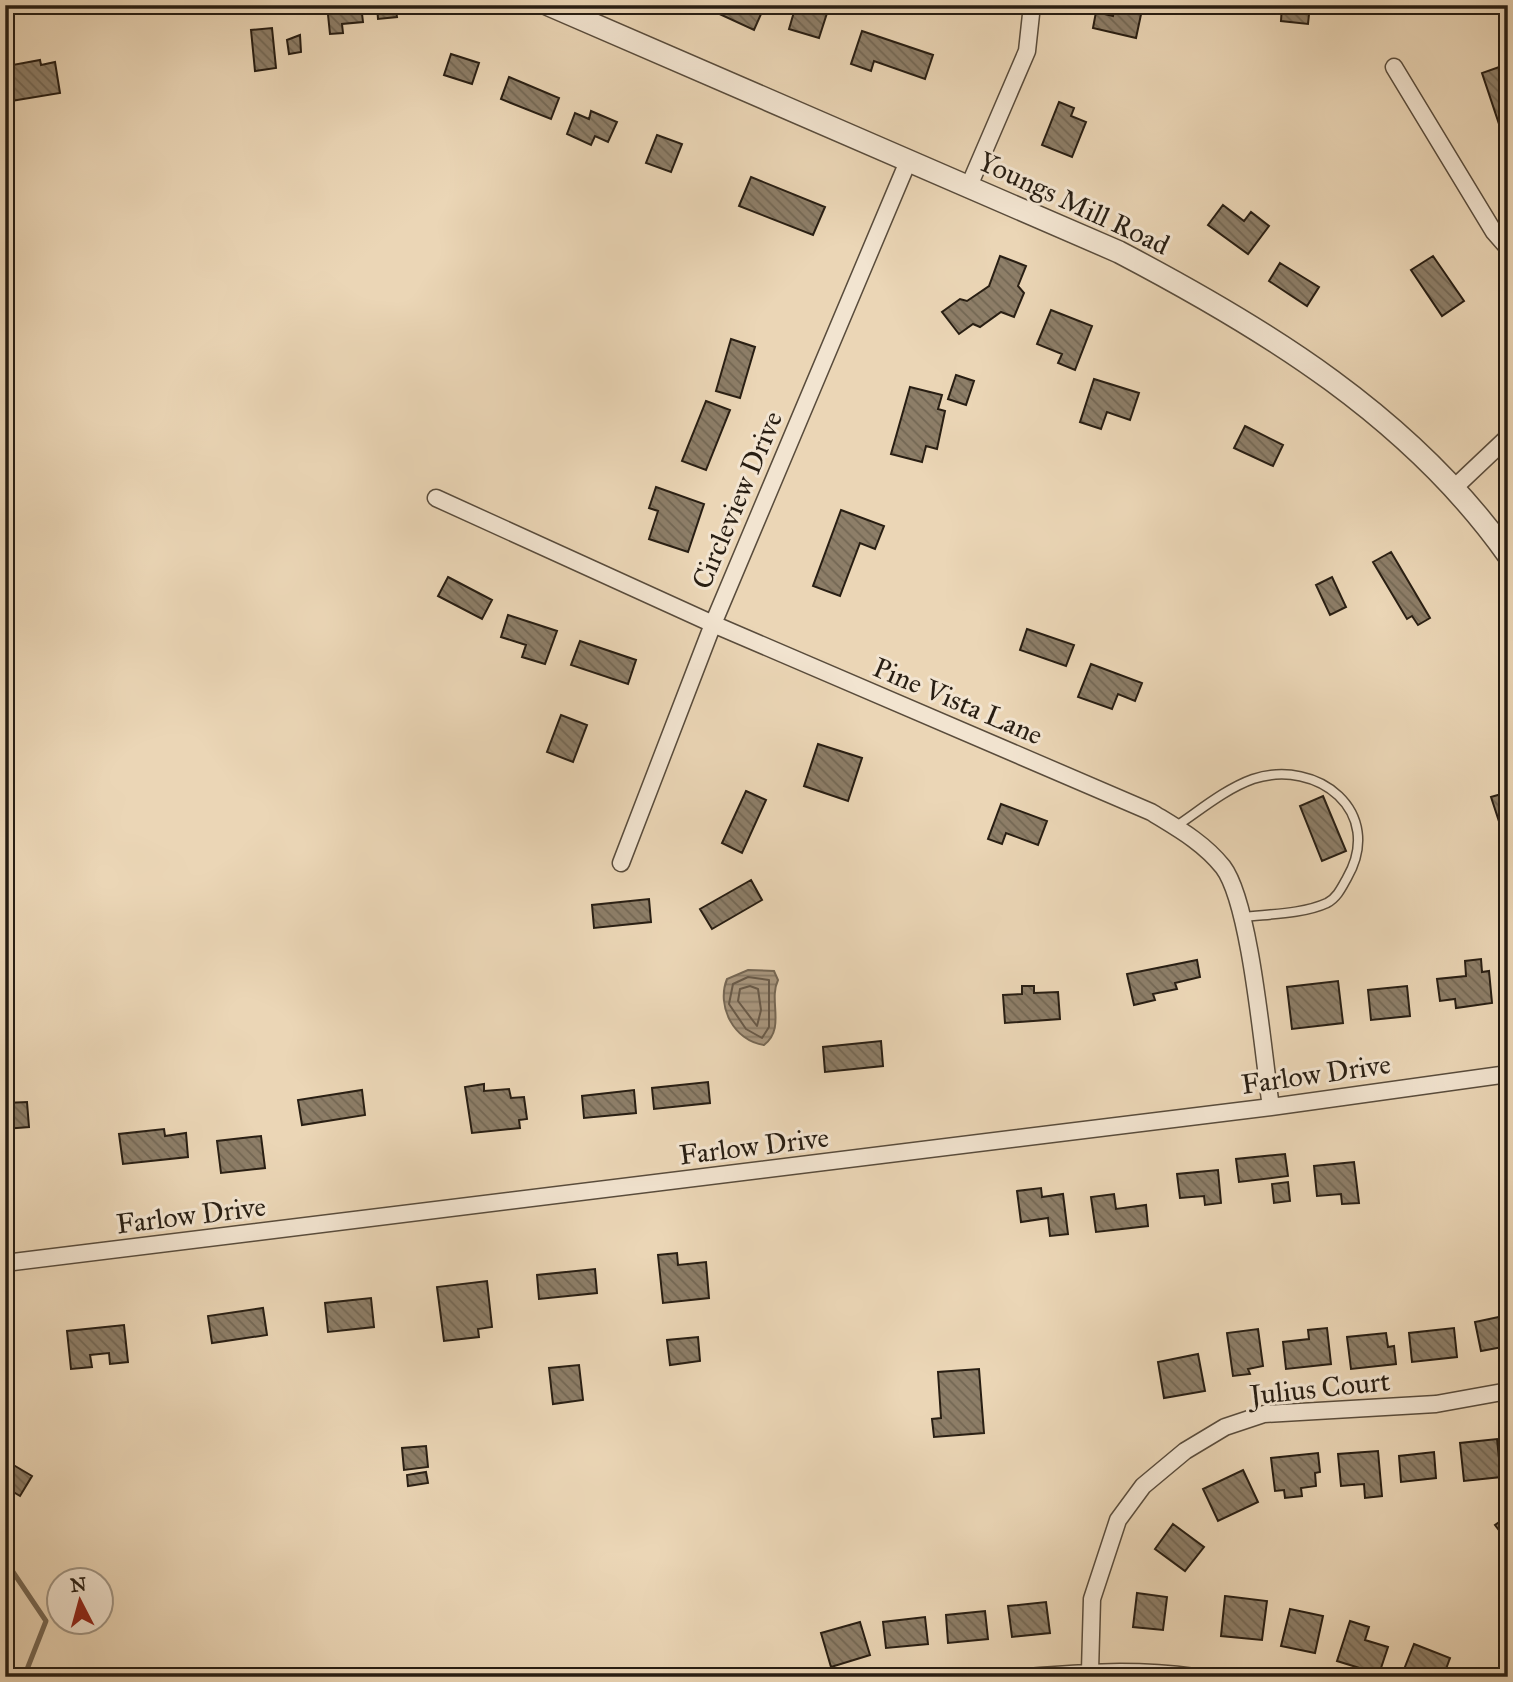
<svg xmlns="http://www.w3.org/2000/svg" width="1513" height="1682" font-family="'IM FELL Great Primer',serif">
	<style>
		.water { fill: url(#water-rules); stroke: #756754; stroke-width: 2 }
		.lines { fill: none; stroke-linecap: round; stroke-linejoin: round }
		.shore { stroke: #685a49; stroke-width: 2 }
		.stream { stroke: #756754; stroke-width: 5 }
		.building { fill: url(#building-back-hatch); stroke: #281e13; stroke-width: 2 }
		.service-casing { stroke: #594c3c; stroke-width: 11 }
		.minor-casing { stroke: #594c3c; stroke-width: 19 }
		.tertiary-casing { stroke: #594c3c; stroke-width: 24 }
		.service { stroke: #f2e4d0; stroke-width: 8 }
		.minor { stroke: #f2e4d0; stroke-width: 16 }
		.tertiary { stroke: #f2e4d0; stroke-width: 21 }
		.labels { text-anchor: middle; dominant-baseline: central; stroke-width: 6; stroke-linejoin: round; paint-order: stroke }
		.street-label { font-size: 28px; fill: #281e13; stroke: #f2e4d0 }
	</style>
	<defs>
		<pattern id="water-rules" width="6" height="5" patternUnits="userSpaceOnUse" patternTransform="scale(1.75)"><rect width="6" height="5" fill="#a9977f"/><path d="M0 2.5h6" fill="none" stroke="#8a7b67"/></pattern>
		<pattern id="building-back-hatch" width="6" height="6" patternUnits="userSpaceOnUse" patternTransform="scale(1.75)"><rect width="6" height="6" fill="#8d7e68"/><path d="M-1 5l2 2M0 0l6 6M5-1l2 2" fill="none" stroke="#736754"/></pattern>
	</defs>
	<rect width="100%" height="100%" fill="#ebd6b6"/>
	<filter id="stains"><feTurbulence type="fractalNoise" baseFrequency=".00286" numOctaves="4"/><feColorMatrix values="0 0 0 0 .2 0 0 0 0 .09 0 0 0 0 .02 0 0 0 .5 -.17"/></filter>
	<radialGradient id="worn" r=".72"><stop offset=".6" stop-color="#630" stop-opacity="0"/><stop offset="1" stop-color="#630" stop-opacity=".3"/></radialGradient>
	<!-- water -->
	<path class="water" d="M748,970l26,1 4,9c-10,21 8,48 -14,65 -30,-4 -48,-39 -37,-66z"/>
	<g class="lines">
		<!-- shore -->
		<path class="shore" d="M748,977l21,3v47l-7,11 -16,-9 -17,-25 4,-20z
			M750,986l8,3 3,21 -4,16 -19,-25 2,-12z"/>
		<!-- stream -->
		<path class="stream" d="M5,1554l8,18 33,49 -22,56"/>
	</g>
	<!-- building -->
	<path class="building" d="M327,5h34l2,17 -21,2 1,9 -13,1z
		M377,5h18l2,12 -19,2z
		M700,5h65l-11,25z
		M796,5l33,2 -10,31 -30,-9z
		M1115,5h28l-7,33 -43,-10 3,-16 17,4z
		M1282,5h28l-2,19 -27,-3z
		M272,28l4,40 -21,3 -4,-41z
		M862,31l71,24 -8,24 -51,-18 -3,10 -20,-7z
		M300,35l1,17 -12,2 -2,-14z
		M451,54l28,9 -7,21 -28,-9z
		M40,60l1,5 14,-3 5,31 -55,9 2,-36z
		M1505,65l3,56 -9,3 -17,-51z
		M509,77l50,21 -8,21 -50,-20z
		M1059,102l15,6 -3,8 15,6 -14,35 -30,-12z
		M591,111l26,11 -9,20 -13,-6 -4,9 -24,-11 8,-21 14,6z
		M657,135l25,9 -11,28 -25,-9z
		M751,177l74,30 -12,28 -74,-29z
		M1223,205l21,16 7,-9 18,14 -21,28 -40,-29z
		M1000,256l26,10 -8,20 6,7 -10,24 -13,-5 -21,15 -7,-3 -14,10 -17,-22 18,-13 7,2 22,-15z
		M1433,256l31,45 -22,15 -31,-46z
		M1280,263l39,24 -12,19 -38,-25z
		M1051,310l41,16 -17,44 -17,-7 4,-9 -25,-10z
		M731,339l24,8 -15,51 -24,-7z
		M956,375l18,6 -8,24 -18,-6z
		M1094,379l45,14 -9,27 -23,-8 -6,17 -21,-7z
		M910,387l32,8 -4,14 7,2 -8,38 -11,-3 -4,16 -31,-8z
		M706,401l24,9 -24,60 -24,-9z
		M1245,426l38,19 -10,21 -39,-18z
		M656,487l48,17 -16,48 -39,-13 9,-28 -9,-3z
		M841,510l43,16 -9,23 -15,-6 -20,53 -27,-10z
		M1391,552l39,66 -12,7 -6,-9 -5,3 -34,-57z
		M448,577l44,23 -10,19 -44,-23z
		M1332,577l14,30 -16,8 -14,-30z
		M508,615l49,16 -12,33 -23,-7 4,-12 -25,-8z
		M1027,629l47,16 -8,21 -46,-16z
		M580,641l56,19 -8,24 -57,-19z
		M1091,664l51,19 -7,18 -17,-7 -6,15 -34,-12z
		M561,715l26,10 -14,37 -26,-10z
		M818,744l44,14 -14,43 -44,-15z
		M746,791l20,9 -24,53 -20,-10z
		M1508,792v57l-17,-52z
		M1323,796l23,55 -24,10 -22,-55z
		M1001,804l46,17 -9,24 -32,-12 -4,11 -14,-5z
		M751,880l11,20 -50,29 -12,-20z
		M649,899l2,23 -57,6 -2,-23z
		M1481,959l1,13 7,-1 3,32 -36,5 -1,-9 -15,2 -3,-22 29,-3 -1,-15z
		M1197,960l3,17 -25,6 2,6 -24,5 2,6 -21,5 -7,-31z
		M1338,981l5,42 -51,6 -5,-42z
		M1022,986h12v7l24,-1 2,27 -55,4 -2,-28 19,-1z
		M1407,986l3,30 -39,4 -3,-30z
		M881,1041l2,25 -58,6 -2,-25z
		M708,1082l2,21 -56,6 -2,-21z
		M484,1084v7l25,-2 2,9 13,-1 3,22 -8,1 1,8 -48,5 -7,-46z
		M362,1090l3,25 -63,10 -4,-25z
		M634,1090l2,23 -52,5 -2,-22z
		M27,1102l2,25 -24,2v-26z
		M164,1129l1,7 21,-3 2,24 -65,7 -4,-30z
		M261,1136l4,32 -44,5 -4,-32z
		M1285,1154l3,22 -49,6 -3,-23z
		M1354,1162l5,41 -17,1 -1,-10 -24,2 -3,-30z
		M1218,1170l3,33 -16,2 -1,-9 -24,2 -3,-24z
		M1288,1182l2,19 -16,2 -2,-19z
		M1041,1188l1,9 21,-3 5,40 -18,2 -2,-18 -27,4 -4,-31z
		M1114,1194l2,15 30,-4 2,21 -52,6 -5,-35z
		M677,1253l1,12 28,-3 3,36 -46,5 -5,-48z
		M595,1269l2,24 -58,6 -2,-24z
		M487,1281l5,46 -14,2 1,8 -35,4 -7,-54z
		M371,1298l3,29 -46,5 -3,-29z
		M263,1308l4,27 -55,8 -4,-27z
		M1508,1315v31l-27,5 -6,-29z
		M124,1325l4,37 -18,2 -1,-11 -19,2 2,12 -21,2 -4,-38z
		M1327,1328l4,36 -45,5 -3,-27 26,-3 -1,-9z
		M1454,1328l3,29 -45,5 -3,-29z
		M1258,1329l5,37 -15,3 2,5 -17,2 -6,-43z
		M1386,1333l2,14 6,-1 2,18 -45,5 -4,-32z
		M698,1337l2,24 -30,4 -3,-25z
		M1198,1354l7,37 -41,7 -6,-36z
		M579,1365l4,35 -30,4 -4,-36z
		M979,1369l5,64 -50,4 -2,-18 9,-1 -3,-46z
		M1497,1439l4,38 -37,4 -4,-38z
		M426,1446l2,21 -24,3 -2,-22z
		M1378,1451l4,45 -17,2 -1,-14 -23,2 -3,-32z
		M1434,1452l2,26 -35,4 -2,-26z
		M1318,1453l2,19 -5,1 1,13 -15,2 1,8 -17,2 -1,-8 -9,1 -4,-33z
		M5,1460l27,16 -12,20 -15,-9z
		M1243,1470l15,32 -40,19 -15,-32z
		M426,1472l2,11 -20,3 -1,-11z
		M1508,1516v26l-13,-17z
		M1173,1524l31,23 -19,24 -30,-22z
		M1137,1593l30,4 -4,33 -30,-3z
		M1225,1596l42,5 -5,39 -41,-4z
		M1046,1602l4,31 -38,4 -4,-31z
		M1290,1609l33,7 -8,37 -34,-7z
		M985,1611l3,28 -40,4 -2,-28z
		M925,1617l3,27 -42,4 -3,-26z
		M1350,1621l19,6 -4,13 23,7 -9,27 -42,-13z
		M860,1622l10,33 -39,12 -10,-34z
		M1414,1644l36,14 -7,19h-42z"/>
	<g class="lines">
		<defs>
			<path id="service" d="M1175,827c24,-16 50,-38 78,-48 65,-21 132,33 94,99 -5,9 -10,20 -20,25 -24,11 -58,11 -84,14"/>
			<path id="minor" d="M1394,67l100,165 14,16
				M969,186l58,-135 5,-46
				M1453,489l55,-52
				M436,498l277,126 438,188c26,16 52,30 72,55 28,37 40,188 48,240
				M621,863l92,-239 196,-465
				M5,1263l1266,-156 237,-33
				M1090,1671l2,-72 26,-79 25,-34 42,-35 40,-24 39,-13 172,-10 72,-13
				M1028,1677c56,-5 110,-8 166,0"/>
			<path id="tertiary" d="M549,5l570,247c147,77 291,165 389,303"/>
		</defs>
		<!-- service casing -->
		<use href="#service" class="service-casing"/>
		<!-- minor casing -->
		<use href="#minor" class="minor-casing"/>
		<!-- tertiary casing -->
		<use href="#tertiary" class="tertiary-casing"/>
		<!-- service -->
		<use href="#service" class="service"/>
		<!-- minor -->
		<use href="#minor" class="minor"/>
		<!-- tertiary -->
		<use href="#tertiary" class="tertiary"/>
	</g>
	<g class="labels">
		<!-- street labels -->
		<g class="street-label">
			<text transform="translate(1074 203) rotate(25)">Youngs Mill Road</text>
			<text transform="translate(737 500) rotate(-67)">Circleview Drive</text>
			<text transform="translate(958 701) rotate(23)">Pine Vista Lane</text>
			<text transform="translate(1316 1074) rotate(-8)">Farlow Drive</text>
			<text transform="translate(754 1146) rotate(-7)">Farlow Drive</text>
			<text transform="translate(191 1215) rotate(-7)">Farlow Drive</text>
			<text transform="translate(1320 1388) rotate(-6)">Julius Court</text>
		</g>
	</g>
	<!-- margin -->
	<rect width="1513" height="1682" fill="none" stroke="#ebd6b6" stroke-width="28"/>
	<rect x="7" y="7" width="1499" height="1668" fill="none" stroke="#281e13" stroke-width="3.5"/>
	<rect x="14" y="14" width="1485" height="1654" fill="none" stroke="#281e13" stroke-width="2"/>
	<!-- north arrow -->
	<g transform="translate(80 1601) rotate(354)"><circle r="33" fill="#f2e4d0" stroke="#a19584" stroke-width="2"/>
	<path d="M0-5L12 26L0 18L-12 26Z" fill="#8f2418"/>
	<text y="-10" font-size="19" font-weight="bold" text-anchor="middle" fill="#281e13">N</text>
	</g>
	<rect width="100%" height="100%" filter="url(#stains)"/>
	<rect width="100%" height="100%" fill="url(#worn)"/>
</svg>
